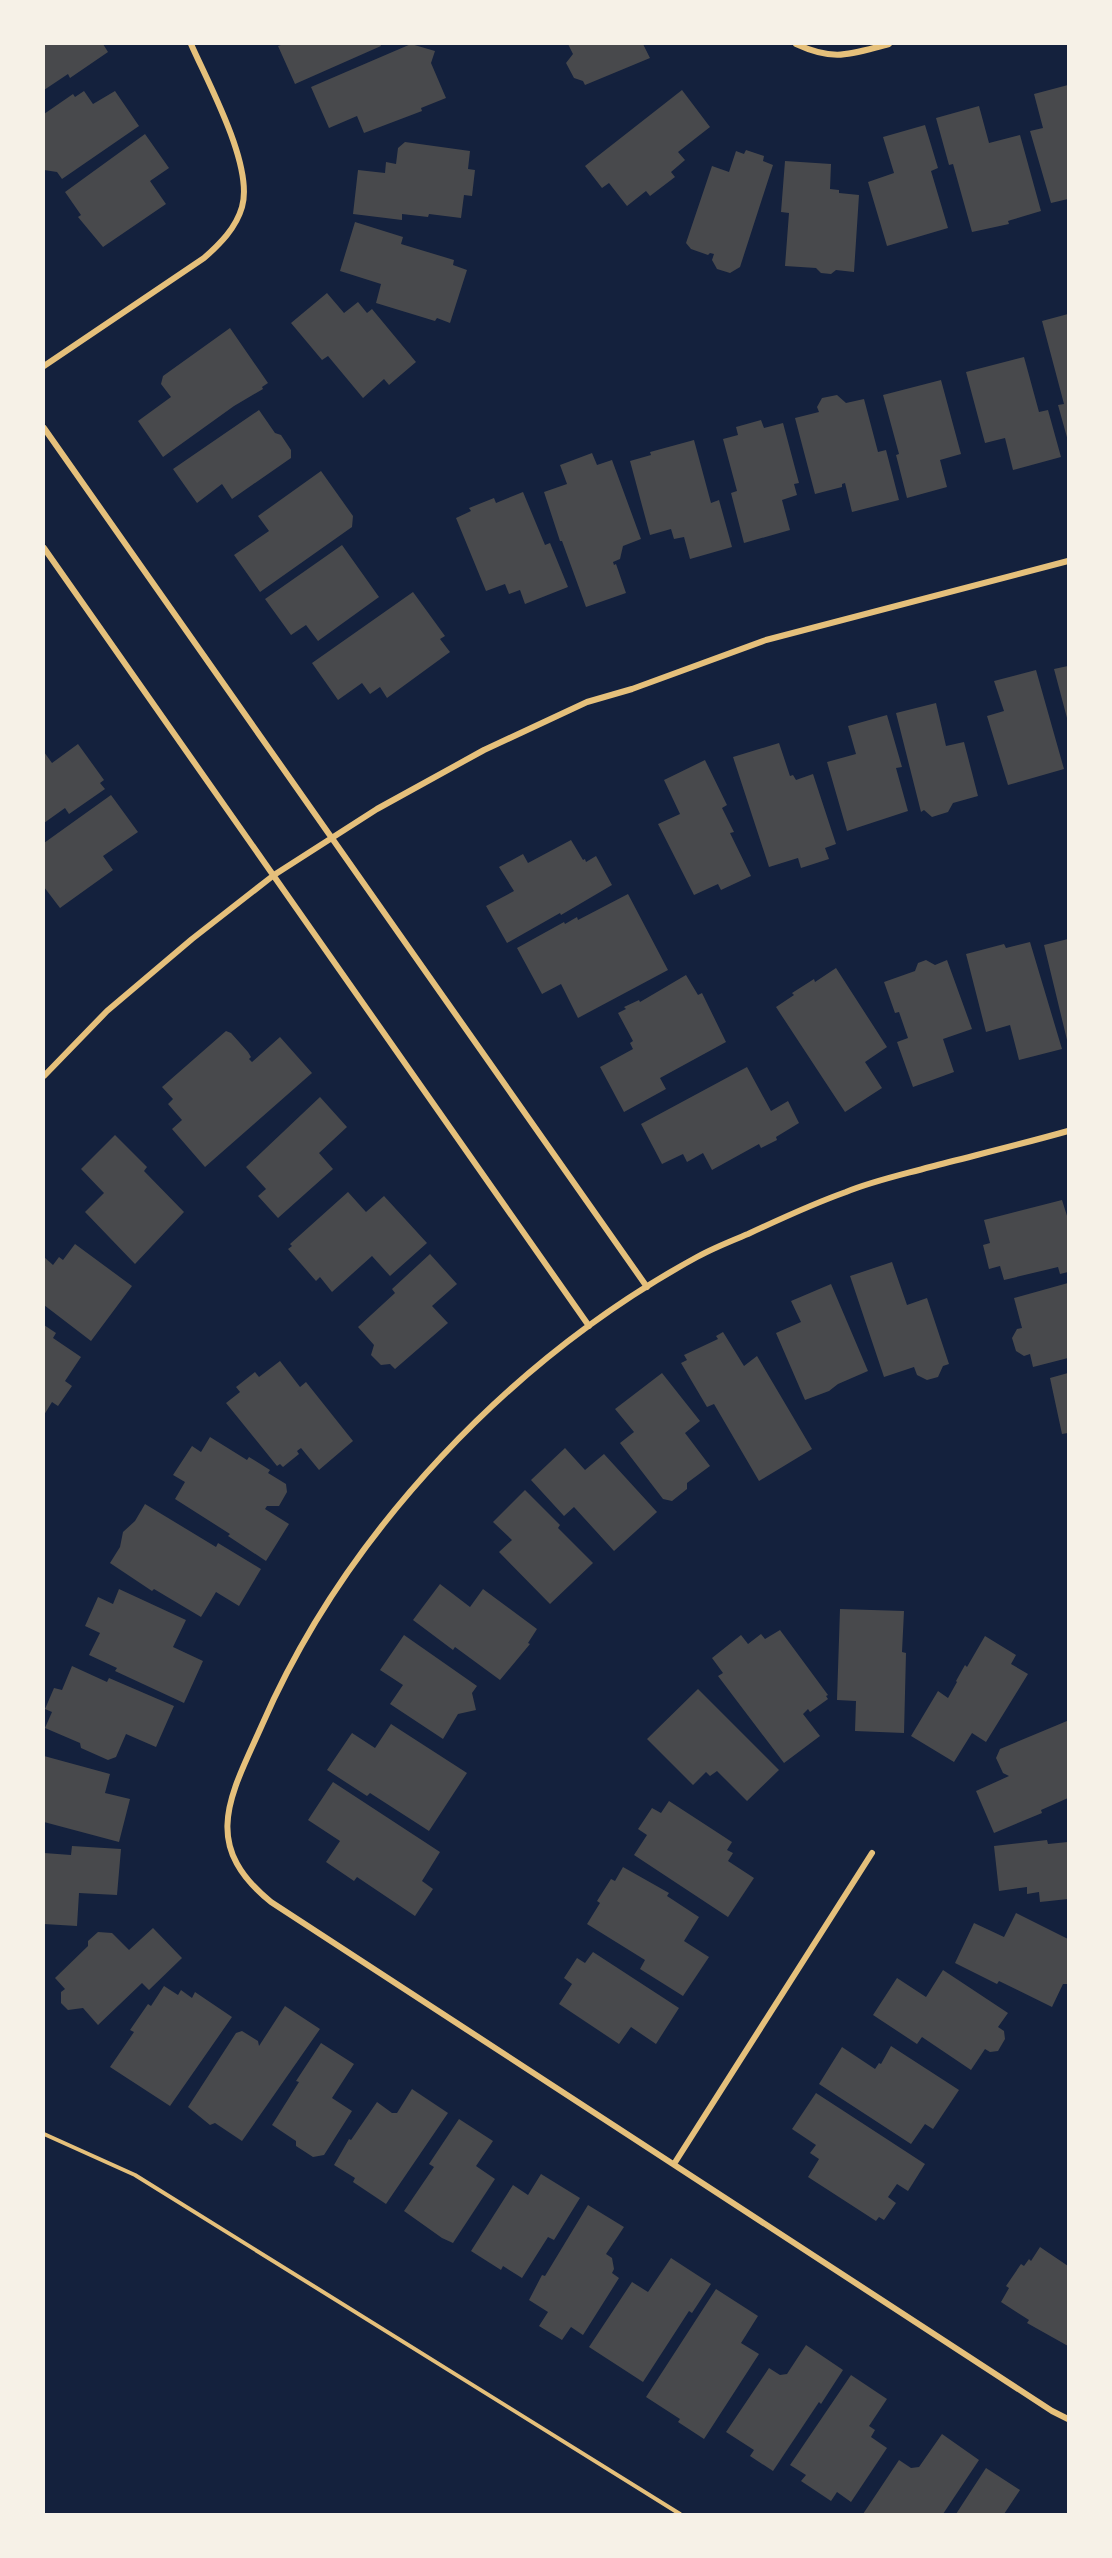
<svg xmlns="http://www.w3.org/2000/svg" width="1112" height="2558" font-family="'Alegreya Sans',sans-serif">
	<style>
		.building { fill: #48494c }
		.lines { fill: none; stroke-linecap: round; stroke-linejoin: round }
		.path { stroke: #e5c07b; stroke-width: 4 }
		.minor { stroke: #e5c07b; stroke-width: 6 }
	</style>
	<rect width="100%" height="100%" fill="#14213d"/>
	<!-- building -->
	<path class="building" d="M44,44h59l5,8 -38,26 -2,-4 -24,16z
		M284,44h96l1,2 -86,38 -17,-38z
		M411,44l24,7 -4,12 15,35 -25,10 1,3 -58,22 -7,-17 -28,12 -18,-41z
		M568,44h75l7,14 -65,27 -2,-4 -9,-3 -8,-15 7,-9z
		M1068,85v114l-17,4 -21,-72 13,-3 -9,-34z
		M682,90l28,37 -32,25 7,8 -14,12 4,5 -25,19 -4,-5 -19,15 -18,-23 -7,5 -17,-22z
		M84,91l9,13 22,-13 24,35 -77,53 -5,-7 -13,-2v-56l29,-20 2,3z
		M979,106l10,37 31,-8 21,76 -30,9 -3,1 1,3 -37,8 -19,-68 -4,1 -13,-47z
		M925,125l13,43 -7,3 17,57 -61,18 -19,-64 26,-9 -11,-36z
		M145,134l24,34 -19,13 16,23 -63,43 -25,-30 3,-2 -16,-23z
		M405,142l65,9 -2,18 7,1 -3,26 -8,-1 -3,23 -32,-4 -1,3 -26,-3v6l-49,-6 5,-44 27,3 1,-11 10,2 2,-16z
		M746,150l18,6 -1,5 10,4 -33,102 -10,6 -13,-4 -5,-9 2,-6 -4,-1 -2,2 -17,-6 -5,-6 26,-77 17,6 7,-21 8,3z
		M785,161l46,3 -1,25 9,1v3l20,2 -5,77 -18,-2 -5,4 -10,-1 -5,-5 -31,-2 4,-53 -8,-1z
		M355,222l48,15 -2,7 53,16 -1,5 14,5 -17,53 -13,-5 -2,3 -59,-18 5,-19 -41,-13z
		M327,293l17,20 14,-11 9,11 5,-4 44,53 -27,23 -5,-6 -21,19 -35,-42 -6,4 -31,-37z
		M1068,314v127l-10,-36 6,-1 -22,-83z
		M230,328l38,55 -6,4 1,2 -29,17 -71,51 -25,-36 33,-24 -10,-13 2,-8z
		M1024,357l15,55 9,-2 13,47 -48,13 -8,-32 -20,5 -19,-71z
		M941,380l20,74 -21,6 7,27 -40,11 -11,-43 3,-1 -16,-59z
		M837,395l9,8 18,-4 14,53 8,-2 13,50 -47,12 -7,-29 -3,1v3l-27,7 -20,-76 24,-6 -2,-5 5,-9z
		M259,410l16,23 6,2 10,15v8l-59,41 -10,-15 -25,19 -24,-34z
		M761,420l3,8 19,-5 16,60 -5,1 3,11 -15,5 8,30 -46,13 -13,-50 6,-2 -14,-52 15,-4 -2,-8z
		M694,440l17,63 8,-3 13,47 -42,12 -6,-22 -10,2 -3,-10 -21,6 -20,-74 21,-6 -1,-3z
		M592,453l5,12 15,-5 29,79 -18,7 -3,13 -7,3 1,3 2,-1 10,29 -40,14 -24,-66h-2l-16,-49 23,-8 -7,-19z
		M321,471l32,45 -1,11 -92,65 -26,-37 35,-24 -11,-15z
		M523,492l22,53 5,-2 18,44 -43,17 -5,-14 -11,4 -4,-10 -19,7 -30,-73 15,-7 -2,-3 25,-10 2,5z
		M342,545l37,52 -61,44 -12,-16 -15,10 -26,-36z
		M413,592l32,44 -5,3 10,13 -63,46 -7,-11 -10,7 -8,-11 -24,17 -26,-37z
		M1068,666v51l-1,1 -13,-49z
		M1036,670l28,99 -56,16 -21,-69 17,-5 -10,-30z
		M936,703l10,43 18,-4 14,54 -25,7 -5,9 -16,5 -8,-7 -3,2 -25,-99z
		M887,715l15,52 -6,1 12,43 -61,20 -20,-69 29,-8 -8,-28z
		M779,743l11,33 3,-1 3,5 17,-6 23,70 -11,4 4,11 -28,9 -3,-10 -29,9 -36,-110z
		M78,744l26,36 -4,3 5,6 -36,25 -4,-6 -21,15v-71l8,11z
		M705,760l22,45 -5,3 12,24 -4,1 21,43 -30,14 -3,-6 -24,11 -36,-71 22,-10 -16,-34z
		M111,795l27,37 -35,24 10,14 -53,38 -16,-21v-44z
		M571,840l12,20 2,-1 1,3 10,-6 16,29 -51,30 -1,-2 -53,30 -21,-37 28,-15 -15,-24 24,-13 5,9z
		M628,894l40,76 -90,48 -17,-34 -19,10 -25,-46 47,-26 1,2 12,-7 1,3z
		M1068,939v105l-24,-99z
		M1030,942l32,107 -43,11 -9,-35 -24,7 -20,-78 38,-10 2,4z
		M926,960l9,5 12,-5 25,69 -29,10 11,33 -41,15 -16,-45 11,-4 -9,-26 -4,1 -11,-31 31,-11 3,-8z
		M836,968l51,79 -22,15 17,26 -37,24 -69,-105 18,-12 -2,-2 22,-14 1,3z
		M686,975l12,20 4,-2 24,49 -66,36 6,11 -42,23 -24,-45 33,-18 -3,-6 3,-2 -15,-28 8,-4 -2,-2 15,-7 1,2z
		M226,1031l5,2 17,19 3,5 -2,2 3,3 28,-25 32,36 -107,94 -33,-38 10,-9 -14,-16 5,-5 -11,-12z
		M747,1067l24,44 17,-10 11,22 -23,14 1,3 -16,8 -2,-4 -47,26 -9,-17 -16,9 -4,-8 -21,10 -21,-40z
		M320,1097l27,30 -28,26 14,16 -55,49 -20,-22 8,-7 -20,-22z
		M115,1135l32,32 -3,4 40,41 -49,52 -50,-52 19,-19 -23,-24z
		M348,1192l18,20 18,-16 43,47 -37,33 -18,-20 -40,36 -12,-15 -4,4 -28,-32 4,-3 -2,-2z
		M1062,1200l6,19v53l-8,2 -2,-7 -54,13 -4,-14 -11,3 -6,-24 7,-2 -6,-23z
		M75,1244l57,42 -41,55 -47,-36v-48l9,8 6,-8 4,3z
		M430,1254l27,30 -25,22 16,17 -53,46 -5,-5 -9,1 -10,-10 3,-10 -16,-18 37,-34 -3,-4z
		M892,1262l15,43 20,-7 22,66 -6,2 -5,11 -11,3 -10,-5 -3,-8 -30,10 -34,-101z
		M1068,1283v75l-35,9 -3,-13 -6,2 -8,-5 -4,-13 5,-9 5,-1 -8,-30z
		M831,1284l37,87 -30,13 -9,7 -24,9 -29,-67 25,-11 -10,-21z
		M44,1325l12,8 -3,5 28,19 -16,24 7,5 -14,20 -6,-4 -8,13z
		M723,1332l21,34 13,-10 55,93 -53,32 -45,-77 -7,3 -26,-44 6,-3 -3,-5 34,-16 -2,-3z
		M280,1361l20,26 6,-5 47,59 -34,29 -18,-22 -4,3 2,3 -16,13 -3,-3 -3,2 -51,-63 14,-11 -4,-5 19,-15 4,5z
		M662,1373l38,48 -15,12 25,33 -23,17v6l-15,12 -9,-2 -43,-56 14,-11 -19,-23z
		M1068,1373v60l-6,1 -12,-56z
		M210,1437l37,23 2,-3 21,13 -2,3 18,11 1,8 -8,14h-12l-2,3 24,15 -23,37 -38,-25 2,-2 -55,-35 10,-17 -12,-7 19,-29 9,6z
		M565,1448l20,22 19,-16 53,58 -43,39 -40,-44 -10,9 -33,-36z
		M525,1490l35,35 -2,3 35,35 -43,41 -51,-52 13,-12 -19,-18z
		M145,1504l71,43 2,-4 43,26 -22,37 -23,-14 -15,25 -47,-28 -2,2 -42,-28 10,-16 3,-15 12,-11z
		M440,1584l30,23 13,-18 54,40 -9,14 2,1 -30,36 -45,-33 -2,3 -40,-30z
		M119,1589l67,31 -13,27 30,14 -19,42 -69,-32 2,-3 -28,-13 11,-22 -15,-7 13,-29 15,7z
		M840,1609l64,2 -2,41 4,1 -2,80 -49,-2 1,-30 -19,-1z
		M780,1630l48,65 -2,1 2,3 -18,13 -2,-3 -5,5 17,22 -36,27 -66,-87 5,-3 -11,-15 29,-23 7,9 13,-10 4,5z
		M404,1635l73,51 -5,7 4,17 -18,4 -15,25 -53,-35 13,-19 -23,-15z
		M985,1636l31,19 -5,9 17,10 -42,68 -14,-9 -18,29 -43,-26 27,-45 10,7 9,-16 -1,-1 9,-16 2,2z
		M72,1666l35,16 2,-4 65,28 -18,41 -30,-13 -10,23 -8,3 -27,-12 -1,-5 -35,-15 7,-16 -7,-3 9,-21 8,2z
		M698,1689l81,81 -32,31 -30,-30 -7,5 -4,-4 -13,13 -46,-46z
		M1067,1721l1,77 -27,12 1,3 -48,20 -18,-42 33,-15 -6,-3 -7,-15 4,-9z
		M391,1724l76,49 -38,58 -59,-38 -3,3 -40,-26 25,-37 23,15z
		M44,1756l66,18 -5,19 25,6 -11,43 -75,-20z
		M333,1782l107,70 -18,29 11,8 -18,27 -58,-39 -3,4 -28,-19 14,-21 -32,-21z
		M669,1801l63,41 -5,8 6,3 -5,8 26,17 -26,39 -94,-62 13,-20 -9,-6 14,-21 9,5z
		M1047,1840l1,4 20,-2v57l-28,3 -1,-10 -12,2v-7l-28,4 -5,-45z
		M72,1846l49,3 -4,46 -38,-2 -2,33 -33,-2v-71l27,2z
		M623,1867l46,26 -2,3 32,21 -15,24 25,16 -26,39 -43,-27 5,-9 -58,-36 13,-21 -3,-2 14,-22 4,2z
		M1016,1913l52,26v45h-5l-11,23 -53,-26 -2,3 -42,-21 19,-40 30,14z
		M153,1928l29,30 -33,32 -7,-7 -44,42 -15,-17 -15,2 -7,-7v-11l4,-3 -10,-11 33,-32v-5l10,-9 14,1 17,17z
		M593,1952l86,56 -23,36 -25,-17 -12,17 -60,-40 13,-20 -8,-6 13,-20 8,5z
		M943,1970l65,43 -10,14 6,4 1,8 -7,12 -8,1 -5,-3 -14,21 -49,-33 -5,7 -44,-29 24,-37 29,19z
		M164,1986l14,9 3,-5 11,8 3,-6 37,25 -62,89 -60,-39 24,-35 -4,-2 18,-26 3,2z
		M285,2006l35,23 -78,112 -27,-18 -5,2 -22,-18 48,-74 6,-2 16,10 1,5z
		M321,2043l33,21 -22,34 20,13 -28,44 -11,2 -17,-11v-5l-24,-16 27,-43 -3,-1z
		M891,2046l68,44 -26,39 -8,-5 -14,20 -92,-60 23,-37 33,22 4,-6 2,1z
		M412,2089l36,24 -62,91 -33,-22 2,-4 -21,-13 15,-26 2,1 26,-38 15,11h5z
		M816,2093l109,71 -17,27 -11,-7 -9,13 8,6 -12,17 -5,-3 -3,4 -68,-44 11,-18 -9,-6 6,-8 -24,-16z
		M459,2119l34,22 -17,25 19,13 -42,64 -11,-5 -38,-27 30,-44 -5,-3z
		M541,2174l39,24 -26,42 -6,-3 -26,41 -19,-12 -2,4 -30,-19 42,-66 15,10z
		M588,2205l36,22 -18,27 6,4 2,11 -2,4 7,5 -36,57 -12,-8 -9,13 -23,-14 9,-14 -19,-12 13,-25 3,1z
		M1040,2247l28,19v80l-41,-23 2,-3 -28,-18 8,-14 -3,-2 15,-22 3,2 5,-7 2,2z
		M671,2258l40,26 -19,29 -3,-2 -46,71 -54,-35 43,-65 16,10z
		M716,2289l42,27 -17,27 18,11 -55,85 -26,-17 2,-3 -34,-22z
		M806,2345l37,25 -22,34 -2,-2 -46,69 -23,-15 4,-6 -28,-18 43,-64 11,7 7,-1z
		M851,2375l36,24 -18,27 6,4 -4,7 16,11 -36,54 -14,-10 -6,9 -30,-20 5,-6 -16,-10z
		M942,2434l37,26 -36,54h-80l36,-54 12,8 8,-1z
		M986,2468l34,22 -16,24h-48z"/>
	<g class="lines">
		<!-- path -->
		<path class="path" d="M44,2134l91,41 545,339"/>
		<!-- minor -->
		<path class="minor" d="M796,44c39,18 54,10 93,0
			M44,366l160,-108c16,-14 32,-30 38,-51 12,-41 -34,-124 -51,-163
			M44,428l603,859
			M44,548l545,778
			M44,1076l63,-65 85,-72 82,-64 103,-66 107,-59 103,-48 45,-13 134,-49 302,-79
			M1068,1131c-46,13 -92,24 -138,36 -29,8 -57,14 -84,25 -34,12 -66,27 -98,42 -17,7 -35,14 -51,23 -185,101 -351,275 -435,468 -31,70 -63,119 9,177l781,509 16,8
			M674,2164l198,-311"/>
	</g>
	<!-- border -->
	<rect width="1112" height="2558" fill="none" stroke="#f6f1e7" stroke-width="90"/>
</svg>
